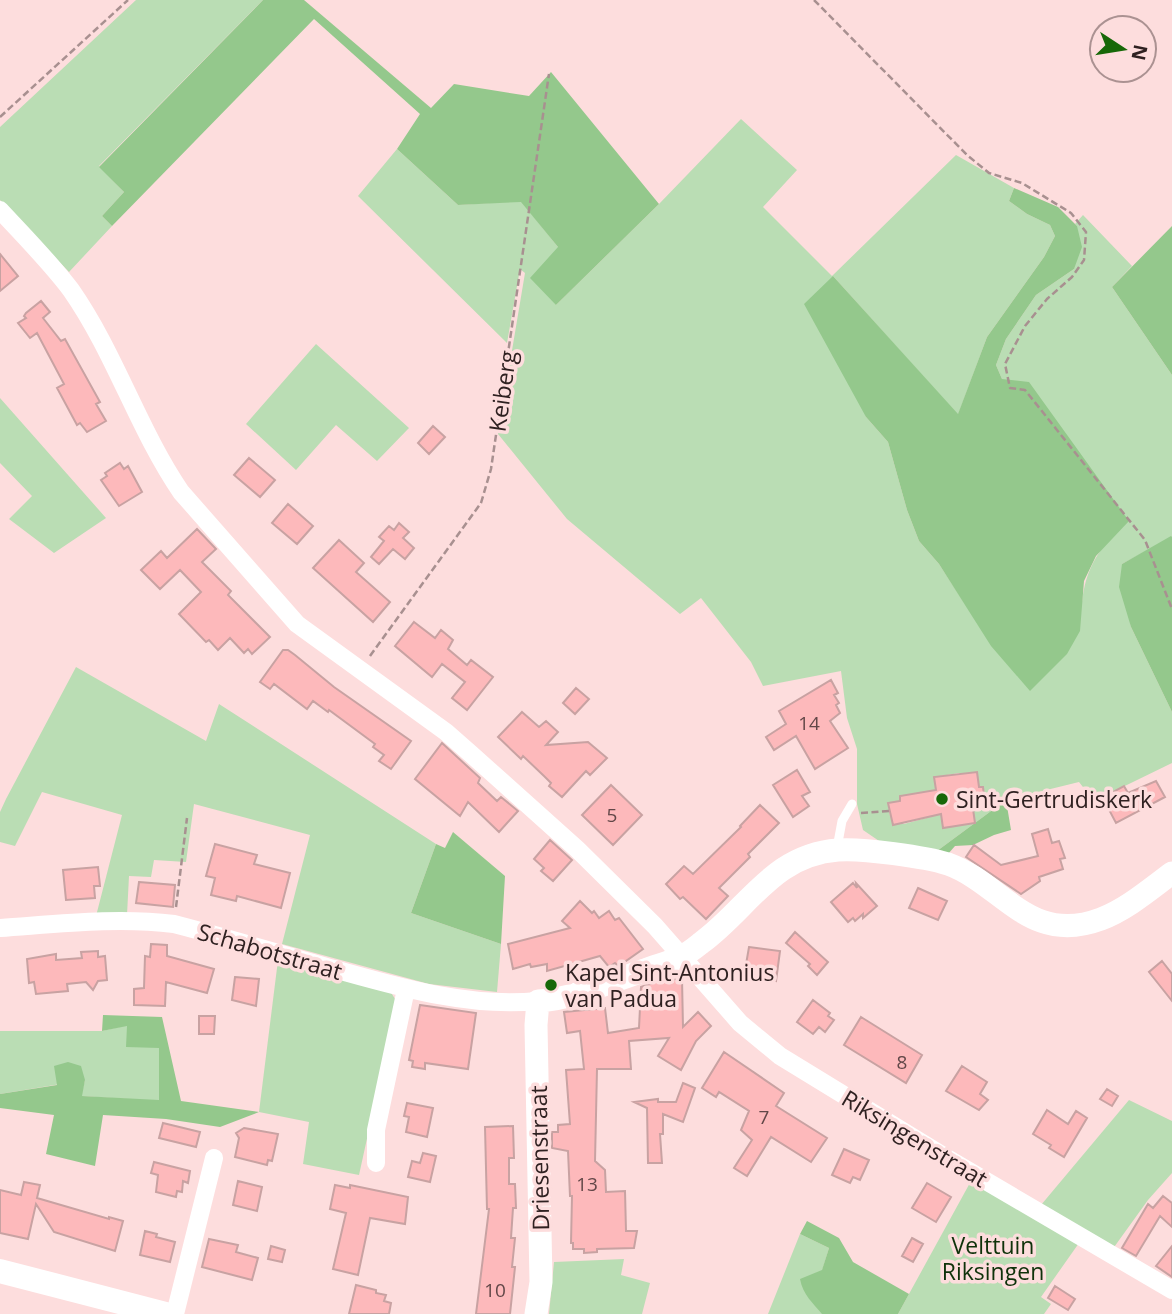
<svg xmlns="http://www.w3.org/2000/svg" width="1172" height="1314" font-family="'Open Sans',sans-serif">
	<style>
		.green { fill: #baddb4; fill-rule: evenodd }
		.forest { fill: #94c88c }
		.building { fill: #fdb9bb; stroke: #c8a2a2; stroke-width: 2 }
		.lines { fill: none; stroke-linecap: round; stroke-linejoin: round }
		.path { stroke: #a89090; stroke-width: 2.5; stroke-dasharray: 7 3.5; stroke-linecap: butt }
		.service { stroke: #fff; stroke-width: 9 }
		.minor { stroke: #fff; stroke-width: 18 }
		.tertiary { stroke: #fff; stroke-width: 23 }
		.secondary { stroke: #fff; stroke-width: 24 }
		.poi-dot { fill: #176808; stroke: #fddddd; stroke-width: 2.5 }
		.labels { text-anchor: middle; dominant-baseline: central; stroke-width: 7; stroke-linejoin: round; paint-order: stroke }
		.number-label { font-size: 19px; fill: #624748 }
		.street-label { font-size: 23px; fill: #2f2121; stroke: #fddddd }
		.poi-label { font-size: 23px; fill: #2f2121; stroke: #fddddd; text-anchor: start }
		.park-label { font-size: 23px; fill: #0f320a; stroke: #fddddd }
	</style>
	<rect width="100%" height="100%" fill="#fddddd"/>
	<!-- green -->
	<path class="green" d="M136,0h127l-164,166 25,26 -22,24 10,10 -43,46 -69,-72v-73z
		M741,119l56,51 -34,37 69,69 124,-121 58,33 -5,13 18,13 23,11 5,11 -11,21 -57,80 -29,78 -125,-139 33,141 22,25 19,68 12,31 20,23 26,40 117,-2c3,-25 10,-42 26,-61l-106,-162 -6,-14 10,-26 30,-44 38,-26 3,-43 -2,-2 8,-9 49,51 -20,21 60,88v162l-50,27 9,63 41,85v51l-78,38 -15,-19 -73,18 -69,51 -52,-6 -22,-15 -6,-26v-55l-10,-31 -6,-47 -78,15 -12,-24 -50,-64 -21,16 -113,-95 -69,-85 27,-161 -5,-4 -13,74 -149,-147 39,-47 61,56 63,-4 37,46 -2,58 103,-101zM959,773l20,14h4l2,18 -12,4 2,14 -32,5 -2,-14 -37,10 -14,-8 -2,-13 12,-2v-5l36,-6 -1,-13z
		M316,344l93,84 -32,33 -41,-36 -40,45 -50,-46z
		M0,398l106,120 -52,35 -45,-34 23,-23 -32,-33z
		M76,667l130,74 13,-37 217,140 -25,69 90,31 -4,48 -68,-8 -147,-40 28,-109 -116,-31 -8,58 -32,-2 -3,17 -22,-1 -2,39 -31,1 26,-101 -80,-23 -27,54 -15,-4v-30l6,-13z
		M278,960l112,31 7,11 -38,173 -56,-11 6,-42 -50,-10z
		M128,1025l32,22 -1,54 -78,-5 4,-16 -85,14v-63h102z
		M1129,1100l43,21v52l-24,27 -36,50 -71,-45z
		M971,1181l108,62 -38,54 10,7 -7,10h-146z
		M800,1234l29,14 -7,23v43h-54z
		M624,1259l-3,16 29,8 -8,31h-93l5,-52z"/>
	<!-- forest -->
	<path class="forest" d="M263,0h41l127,108 23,-24 75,12 22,-24 108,132 -103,101 -26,-27 28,-31 -37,-45 -63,3 -61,-56 23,-35 -106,-95 -202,207 -10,-10 22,-24 -25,-25z
		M1014,188l44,19 19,19 5,21 -8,22 -38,26 -30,44 -10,26 6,14 27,3 100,139 -33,35 -12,25 -4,50 -13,23 -37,37 -39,-45 -52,-82 -20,-23 -12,-31 -19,-68 -22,-25 -62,-113 29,-28 125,138 29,-77 57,-80 11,-21 -5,-11 -23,-11 -18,-13z
		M1172,226v149l-60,-88z
		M1171,536l1,1v175l-41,-85 -12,-40 3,-23z
		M1006,800l5,30 -17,5 -21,10 -18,1 -7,8 -11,-3z
		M453,832l52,44 -4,68 -90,-31 25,-69 9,4z
		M103,1015l59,2 19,84 78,11 -39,15 -54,-8 -63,-4 -8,51 -49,-12 8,-39 -54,-7v-14l57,-9 -3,-19 14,-4 13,4 4,14 -3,16 77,4v-52l-33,-1 1,-21 -25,5z
		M807,1221l32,17 14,24 56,32 -11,20h-76c-9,-11 -19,-19 -22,-35l22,-9 7,-22 -29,-14z"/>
	<!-- building -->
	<path class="building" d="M0,254l18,22 -18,15z
		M41,301l9,11 -7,6 18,23 4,-2 35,63 -4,2 10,17 -19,11 -7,-9 -3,2 -20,-37 7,-4 -27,-51 -7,5 -12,-15 8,-5 -2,-2 2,-3z
		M433,426l12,11 -16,17 -11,-11z
		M249,458l26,22 -15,17 -26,-22z
		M120,463l4,6 4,-3 14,26 -23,14 -18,-26 6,-4 -2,-3z
		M288,504l25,22 -16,18 -25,-21z
		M399,523l10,9 -6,6 11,10 -9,11 -12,-10 -14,15 -8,-7 13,-16 -5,-4 10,-11 5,4z
		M197,529l19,20 -14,13 29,29 -3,4 42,42 -18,17 -4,-5 -4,4 -14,-15 -12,12 -9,-10 -3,2 -27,-28 22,-22 -21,-22 -20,19 -19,-19 20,-19 6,7z
		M339,540l25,23 -8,9 34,30 -17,20 -60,-54z
		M414,622l21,16 6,-8 12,10 -5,9 19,16 4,-5 22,17 -26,33 -15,-12 13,-16 -23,-18 -10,13 -37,-31z
		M283,650h5l7,5 39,32 77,54 -20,28 -12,-8 5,-6 -11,-8 2,-3 -46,-34 -1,2 -15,-11 -6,8 -33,-25 -4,5 -10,-7z
		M831,680l7,13 -4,2 5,8 -3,2 4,8 -10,8 18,27 -33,21 -19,-33 -22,14 -8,-13 20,-13 -7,-13z
		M576,688l13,11 -14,15 -12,-11z
		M522,712l17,15 7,-6 12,11 -12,13 42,-3 19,16 -17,17 -4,-4 -24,26 -13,-11 2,-3 -7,-7 -21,-20 -2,3 -23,-22z
		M442,743l38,35 -2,5 19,18 4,-4 17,14 -19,21 -31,-30 -8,14 -45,-37z
		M797,770l13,22 -8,4 7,10 -16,11 -20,-32z
		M977,772l2,15h4l2,18 -12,4 2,14 -32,5 -2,-14 -48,11 -5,-22 12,-2v-5l36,-6 -2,-13z
		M1156,781l9,16 -49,26 -10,-19 9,-5 -4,-6 13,-7 4,7z
		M611,785l31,30 -29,30 -31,-30z
		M760,805l19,18 -31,31 2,3 -31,31 9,8 -22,23 -23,-22 -3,2 -14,-15 18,-18 9,8 48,-47 -1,-1z
		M1048,829l4,14 7,-2 6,17 -5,1 3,10 -24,8 1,4 -19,13 -55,-37 8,-12 27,20 37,-9 -6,-22z
		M550,840l22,20 -19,21 -12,-10 3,-3 -10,-9z
		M215,844l42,11 -3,9 36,9 -9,35 -44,-12 -1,5 -25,-6 4,-17 -9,-2z
		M98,867l2,19h-6l1,12 -29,2 -3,-30z
		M139,882l36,3 -2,22 -37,-4z
		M853,883l4,5 -1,-5 21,23 -14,12v-4l-8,7 -2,-3 -5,4 -17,-20z
		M918,888l29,13 -9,19 -29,-12z
		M580,901l12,12 2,-2 5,7 10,-7 6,9 4,-2 24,31 -20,14 -6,2 -2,-2 -6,4 -9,-11 -53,15v-7l-16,3 -1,-3 -17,5 -5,-25 62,-16 -8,-7z
		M795,932l33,30 -11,13 -9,-9 2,-2 -24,-21z
		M151,944l16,1v11l47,13 -7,24 -41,-11 -1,24 -31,-1v-16l10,-1 1,-32 5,1z
		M749,947l31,4 -4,30 -32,-5z
		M98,951v6l7,-1 2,24 -9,1 -5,9 -7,-8 -19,2 1,7 -32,3 -2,-12 -5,1 -2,-24 29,-5v6l26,-2 -1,-6z
		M1162,961l10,13v27l-23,-29z
		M235,977l24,2 -3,27 -24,-6z
		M682,979l1,48 15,-15 13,14 -15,15 -15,29 -23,-14 11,-18 -40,3 2,28h-34l-2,92 10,9 1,22 19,-1 1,40h11l-3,17 -37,1v3l-13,1v-4h-11v-6h-2l1,-47h-2l-2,-45 -16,-3v-16h6v-7l12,-1 -4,-54 18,-1 -4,-38 -13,2 -3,-21 41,-4 3,25 31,-5 2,-41 20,-7z
		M813,1000l17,13 -2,3 6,4 -9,12 -6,-5 -6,7 -16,-12z
		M420,1005l56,8 -8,56 -43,-6v6l-13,-2 1,-6 -4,-1z
		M199,1016h16l-1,18h-15z
		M861,1017l61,38 -16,28 -62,-38z
		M724,1052l60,41 -8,13 51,32 -16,24 -40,-25 -24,39 -13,-8 18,-28 -11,-10 8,-19 -30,-19 -3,5 -14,-9z
		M962,1066l25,16 -7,12 8,6 -9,10 -33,-19z
		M683,1083l12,5 -12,34 -20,-8v20h-3l2,29h-14l-1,-55 -13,-6 24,-3v3h18z
		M1107,1089l11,7 -6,10 -12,-7z
		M407,1103l26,5 -6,29 -21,-5 3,-15 -5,-1z
		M1047,1110l21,14 8,-13 11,7 -23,39 -15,-9 2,-3 -18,-11z
		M163,1123l37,9 -4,15 -37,-9z
		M513,1126l1,32h-5v26h6l1,24h-3l-2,30h4l-3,29h3l-5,47h-34l13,-105h-2l-2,-82z
		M244,1128l34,6 -6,27 -4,-1 -1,5 -32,-8 4,-19 -3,-5z
		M844,1149l25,11 -9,20 -7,-3 -3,6 -18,-8z
		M423,1153l13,3 -6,26 -22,-5 4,-16 8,2z
		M154,1162l36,9 -2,12 -5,-2 -1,11 -5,-1 -1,6 -20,-5 2,-17 -7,-2z
		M238,1181l24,6 -5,24 -24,-6z
		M24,1182l16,3 -3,13 72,21v-2l14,4 -8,30 -61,-19 -18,-28 -8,35 -28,-6v-43l21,5z
		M927,1183l24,14 -15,25 -24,-14z
		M335,1185l15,3v-3l58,12 -3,27 -35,-6 -12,57 -25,-6 13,-56 -16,-4z
		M1163,1196l9,7v24l-12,-11 -24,40 -14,-8 26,-44 5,4z
		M145,1231l12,3 -1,3 19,5 -5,20 -30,-7z
		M912,1238l11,6 -10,18 -11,-6z
		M209,1239l29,6 -2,7 22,6 -6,22 -50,-13z
		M271,1246l14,4 -3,12 -14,-3z
		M1172,1246v31l-16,-11z
		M356,1285l20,5v3l10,2 -2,6 7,2 -2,11h-40z
		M1055,1286l20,13 -7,11 -20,-12z"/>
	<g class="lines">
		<!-- path -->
		<path class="path" d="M814,0l153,155 22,18 33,10 49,30 15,19 -2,28 -12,17 -25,22 -22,27 -20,38 5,24 15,2 120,150 27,69
			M0,117l128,-117
			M370,656l111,-153 10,-34 58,-395
			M861,813l28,-2
			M176,907l11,-89"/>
		<!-- service -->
		<path class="service" d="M837,848l5,-27 10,-17"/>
		<!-- minor -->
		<path class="minor" d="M0,210c24,26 50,52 71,80 44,63 67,139 110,202l116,132 149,108 25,22 106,95 78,77 85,97 40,33 165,101 227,133
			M0,928c58,-4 117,-11 174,-4 54,14 107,30 160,45 65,18 135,39 204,32
			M376,1163v-33l30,-141
			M175,1314l39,-156"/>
		<!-- tertiary -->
		<path class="tertiary" d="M536,1314l5,-32 -5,-257 2,-24c36,-2 72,-19 107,-31 12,-5 28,-8 39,-15 6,-3 12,-8 17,-12 48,-35 71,-88 137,-93 24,-2 88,7 110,14 55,20 81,82 153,55 26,-10 48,-29 71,-46"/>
		<!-- secondary -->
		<path class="secondary" d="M0,1271l166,43"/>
	</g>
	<!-- markers -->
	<g class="poi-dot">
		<circle cx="942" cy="799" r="7"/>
		<circle cx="551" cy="985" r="7"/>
	</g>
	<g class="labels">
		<!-- number labels -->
		<g class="number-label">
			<text x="809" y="723">14</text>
			<text x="612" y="815">5</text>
			<text x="902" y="1062">8</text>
			<text x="764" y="1117">7</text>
			<text x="587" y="1184">13</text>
			<text x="495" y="1290">10</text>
		</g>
		<!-- street labels -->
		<g class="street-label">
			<text transform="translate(502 391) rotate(-82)">Keiberg</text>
			<text transform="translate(270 951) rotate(16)">Schabotstraat</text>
			<text transform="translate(915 1138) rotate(31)">Riksingenstraat</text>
			<text transform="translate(539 1158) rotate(-91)">Driesenstraat</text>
		</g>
		<!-- poi labels -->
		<g class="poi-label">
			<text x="956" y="799">Sint-Gertrudiskerk</text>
			<text x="565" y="972">Kapel Sint-Antonius<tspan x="565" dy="26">van Padua</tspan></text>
		</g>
		<!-- park labels -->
		<g class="park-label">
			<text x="993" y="1245">Velttuin<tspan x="993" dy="26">Riksingen</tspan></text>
		</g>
	</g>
	<!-- north arrow -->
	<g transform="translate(1123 49) rotate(102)"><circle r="33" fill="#fddddd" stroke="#ab9292" stroke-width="2"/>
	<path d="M0-5L12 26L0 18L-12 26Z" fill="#176808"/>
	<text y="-10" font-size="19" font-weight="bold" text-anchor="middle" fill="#2f2121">N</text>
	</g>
</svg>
